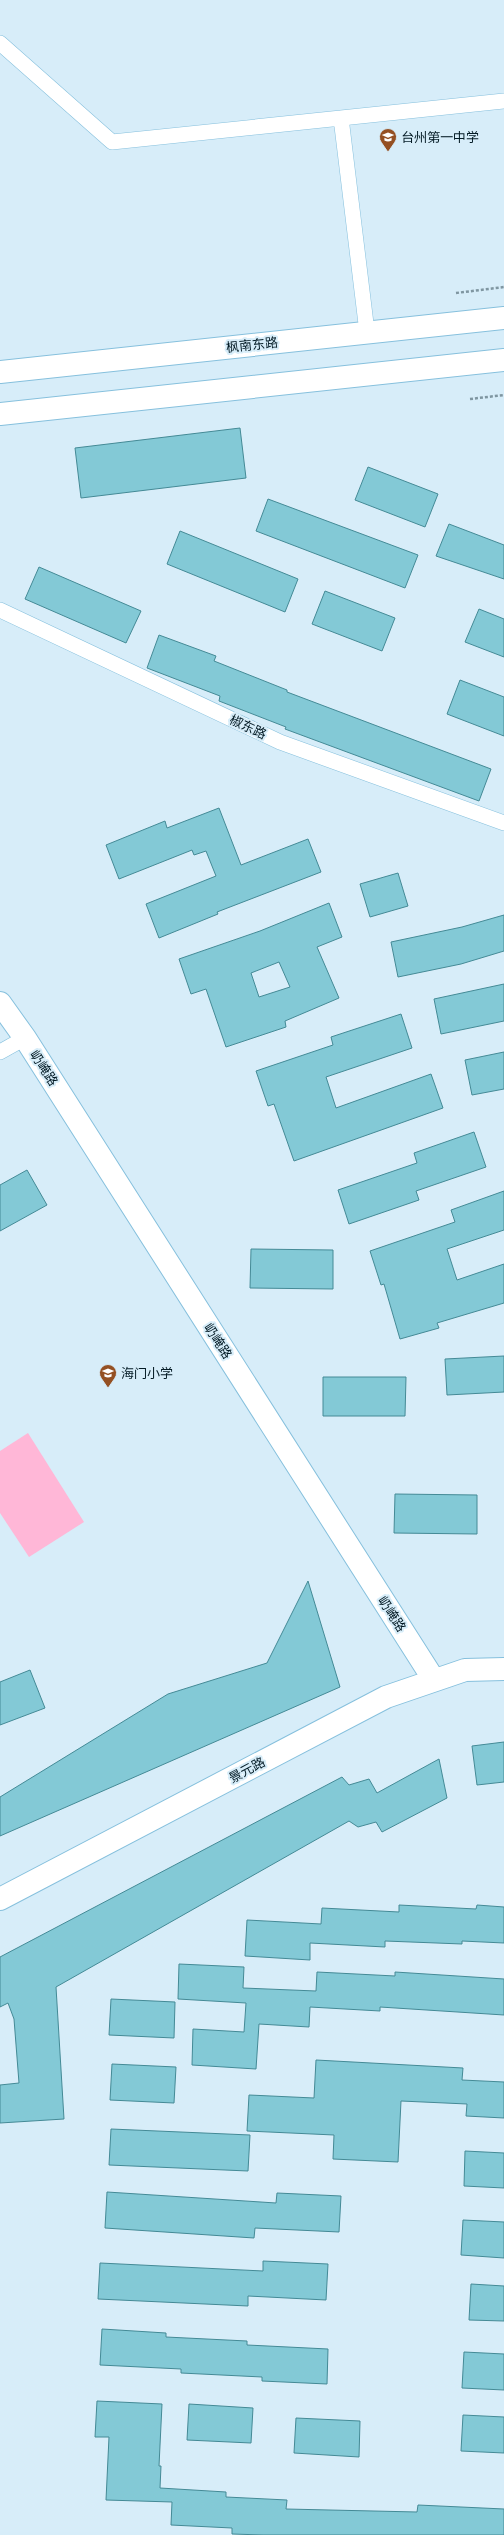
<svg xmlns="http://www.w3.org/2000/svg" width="504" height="2535" font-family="'Space Grotesk','Noto Sans SC',sans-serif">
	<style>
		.green { fill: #ffb7d7 }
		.building { fill: #83c9d6; stroke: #448a96; fill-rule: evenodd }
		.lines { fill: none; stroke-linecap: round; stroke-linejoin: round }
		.street-casing { stroke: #86c0dd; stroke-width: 16 }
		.secondary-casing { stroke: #86c0dd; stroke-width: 24 }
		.primary-casing { stroke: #86c0dd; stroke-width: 24 }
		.path { stroke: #7f96a1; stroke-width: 2.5; stroke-dasharray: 3 2; stroke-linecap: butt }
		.street { stroke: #fff; stroke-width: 15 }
		.secondary { stroke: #fff; stroke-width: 22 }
		.primary { stroke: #fff; stroke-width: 22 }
		.labels { text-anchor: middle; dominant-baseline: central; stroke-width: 4; stroke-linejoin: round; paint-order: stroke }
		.poi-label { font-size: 13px; fill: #031a24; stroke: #d7edf9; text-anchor: start }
		.street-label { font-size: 13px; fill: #031a24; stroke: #d7edf9 }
	</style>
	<rect width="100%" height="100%" fill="#d7edf9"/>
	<!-- green -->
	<path class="green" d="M28,1433l56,89 -55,35 -29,-44v-62z"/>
	<!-- building -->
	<path class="building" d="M240,428l6,50 -165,20 -6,-50z
		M368,467l70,27 -13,33 -70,-27z
		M268,499l150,56 -13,33 -149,-57z
		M449,524l55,21v34l-68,-23z
		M180,531l118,48 -13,33 -118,-48z
		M39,567l102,44 -15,32 -101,-44z
		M325,591l70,27 -13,33 -70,-27z
		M479,609l25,10v38l-39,-15z
		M159,635l57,21 -2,5 73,29v2l204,77 -12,32 -194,-72 1,-2 -67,-26 1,-5 -73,-28z
		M460,680l44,17v39l-57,-22z
		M219,808l22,57 67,-26 13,33 -104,40 1,2 -59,24 -13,-34 70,-28 -10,-25 -12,4 -2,-5 -73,29 -13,-34 59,-24 2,7z
		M398,873l10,33 -38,11 -10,-33z
		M329,903l13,34 -25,10 22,51 -54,23 1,6 -60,20 -20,-58 -15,5 -12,-35 81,-28zM279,962l11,25 -31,10 -8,-24z
		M504,915v36l-43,13 -63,13 -7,-35 71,-15z
		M504,984v37l-63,13 -7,-35z
		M401,1014l11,34 -86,29 10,31 95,-34 12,34 -149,53 -20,-57 -6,2 -12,-35 77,-26 -2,-8z
		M504,1052v37l-32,6 -7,-35z
		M474,1132l12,35 -70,24 3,9 -70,24 -11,-34 79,-27 -3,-10z
		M27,1170l20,35 -47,26v-46z
		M504,1191v39l-57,19 10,31 47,-16v39l-67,20 2,5 -39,11 -16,-55 -3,1 -11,-34 85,-29 -4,-12z
		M251,1249l82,1v39l-83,-1z
		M504,1356v36l-57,3 -2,-36z
		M323,1377h83l-1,39h-82z
		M395,1494l82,1v39l-83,-1z
		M308,1581l32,106 -340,149v-39l168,-103 99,-31z
		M30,1670l15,38 -45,17v-43z
		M504,1742v40l-27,3 -5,-39z
		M439,1759l8,39 -65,34 -6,-10 -18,5 -9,-6 -293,166 8,132 -64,4v-38l19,-2 -5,-64 -6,-16 -8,4v-50l342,-180 7,8 20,-6 8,14z
		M399,1905l77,4 1,-4 27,2v36l-42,-2v3l-77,-3v6l-75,-4v17l-65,-4 2,-36 74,4 1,-16 77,4z
		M179,1964l65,3 -1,21 73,3 1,-19 78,4v-4l109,7v36l-124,-8v4l-70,-4 -1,20 -50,-3 -3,45 -64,-4 1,-36 51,3 2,-29 -68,-4z
		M111,1999l64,3 -1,36 -65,-3z
		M316,2060l147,8 -1,12 42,2v36l-38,-2 1,-12 -66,-3 -3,61 -65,-3 1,-24 -87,-4 2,-36 65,3z
		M112,2064l64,3 -2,36 -64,-3z
		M111,2129l139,6 -2,36 -139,-6z
		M465,2151l39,2v35l-40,-2z
		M107,2192l169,11 1,-10 64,3 -2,36 -84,-4 -1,10 -149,-10z
		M463,2220l41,2v36l-43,-3z
		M263,2261l65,3 -2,36 -78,-4v10l-150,-7 2,-36 163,8z
		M471,2284l33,2v35l-35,-1z
		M102,2329l64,4v4l81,4v4l81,4 -1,35 -65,-3v-4l-81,-4v-4l-81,-4z
		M464,2352l40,2v36l-42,-2z
		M97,2401l65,3 -3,62h2l-1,22 66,4v5l61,3 -1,9 131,3 1,-7 86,4v26h-241l-31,-1v-6l-61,-3 1,-23 -66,-2 3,-63h-14z
		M189,2404l64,4 -2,35 -64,-3z
		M463,2415l41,2v36l-43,-2z
		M296,2418l64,3 -1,36 -65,-4z"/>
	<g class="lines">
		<defs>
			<path id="street" d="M0,43l112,99 392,-41
				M341,118l26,214
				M0,610l280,132 224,81
				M0,1052l25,-14"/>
			<path id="secondary" d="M0,1003l25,35 409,642
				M0,1899l386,-202 79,-27 39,-1"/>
			<path id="primary" d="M0,372l504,-54
				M0,414l504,-54"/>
		</defs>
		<!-- street casing -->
		<use href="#street" class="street-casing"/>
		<!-- secondary casing -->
		<use href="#secondary" class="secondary-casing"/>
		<!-- primary casing -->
		<use href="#primary" class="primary-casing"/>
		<!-- path -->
		<path class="path" d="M456,293l48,-6
			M470,399l34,-4"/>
		<!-- street -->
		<use href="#street" class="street"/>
		<!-- secondary -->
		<use href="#secondary" class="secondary"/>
		<!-- primary -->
		<use href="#primary" class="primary"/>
	</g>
	<!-- icons -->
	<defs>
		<symbol id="school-pin" viewBox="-11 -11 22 30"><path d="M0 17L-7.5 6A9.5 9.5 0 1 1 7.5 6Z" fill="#945023" stroke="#d7edf9"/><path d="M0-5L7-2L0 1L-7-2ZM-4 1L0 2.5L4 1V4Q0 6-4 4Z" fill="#fff"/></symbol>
	</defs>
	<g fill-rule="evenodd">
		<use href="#school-pin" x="378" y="127" width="20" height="27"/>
		<use href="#school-pin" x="98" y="1363" width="20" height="27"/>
	</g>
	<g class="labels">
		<!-- poi labels -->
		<g class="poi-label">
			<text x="401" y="137">台州第一中学</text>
			<text x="121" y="1373">海门小学</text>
		</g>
		<!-- street labels -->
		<g class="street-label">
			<text transform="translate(252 345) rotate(-6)">枫南东路</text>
			<text transform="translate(248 727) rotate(25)">椒东路</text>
			<text transform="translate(44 1068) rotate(57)">屷崦路</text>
			<text transform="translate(218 1341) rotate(57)">屷崦路</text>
			<text transform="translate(392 1614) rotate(57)">屷崦路</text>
			<text transform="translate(247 1770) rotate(-28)">景元路</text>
		</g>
	</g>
</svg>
